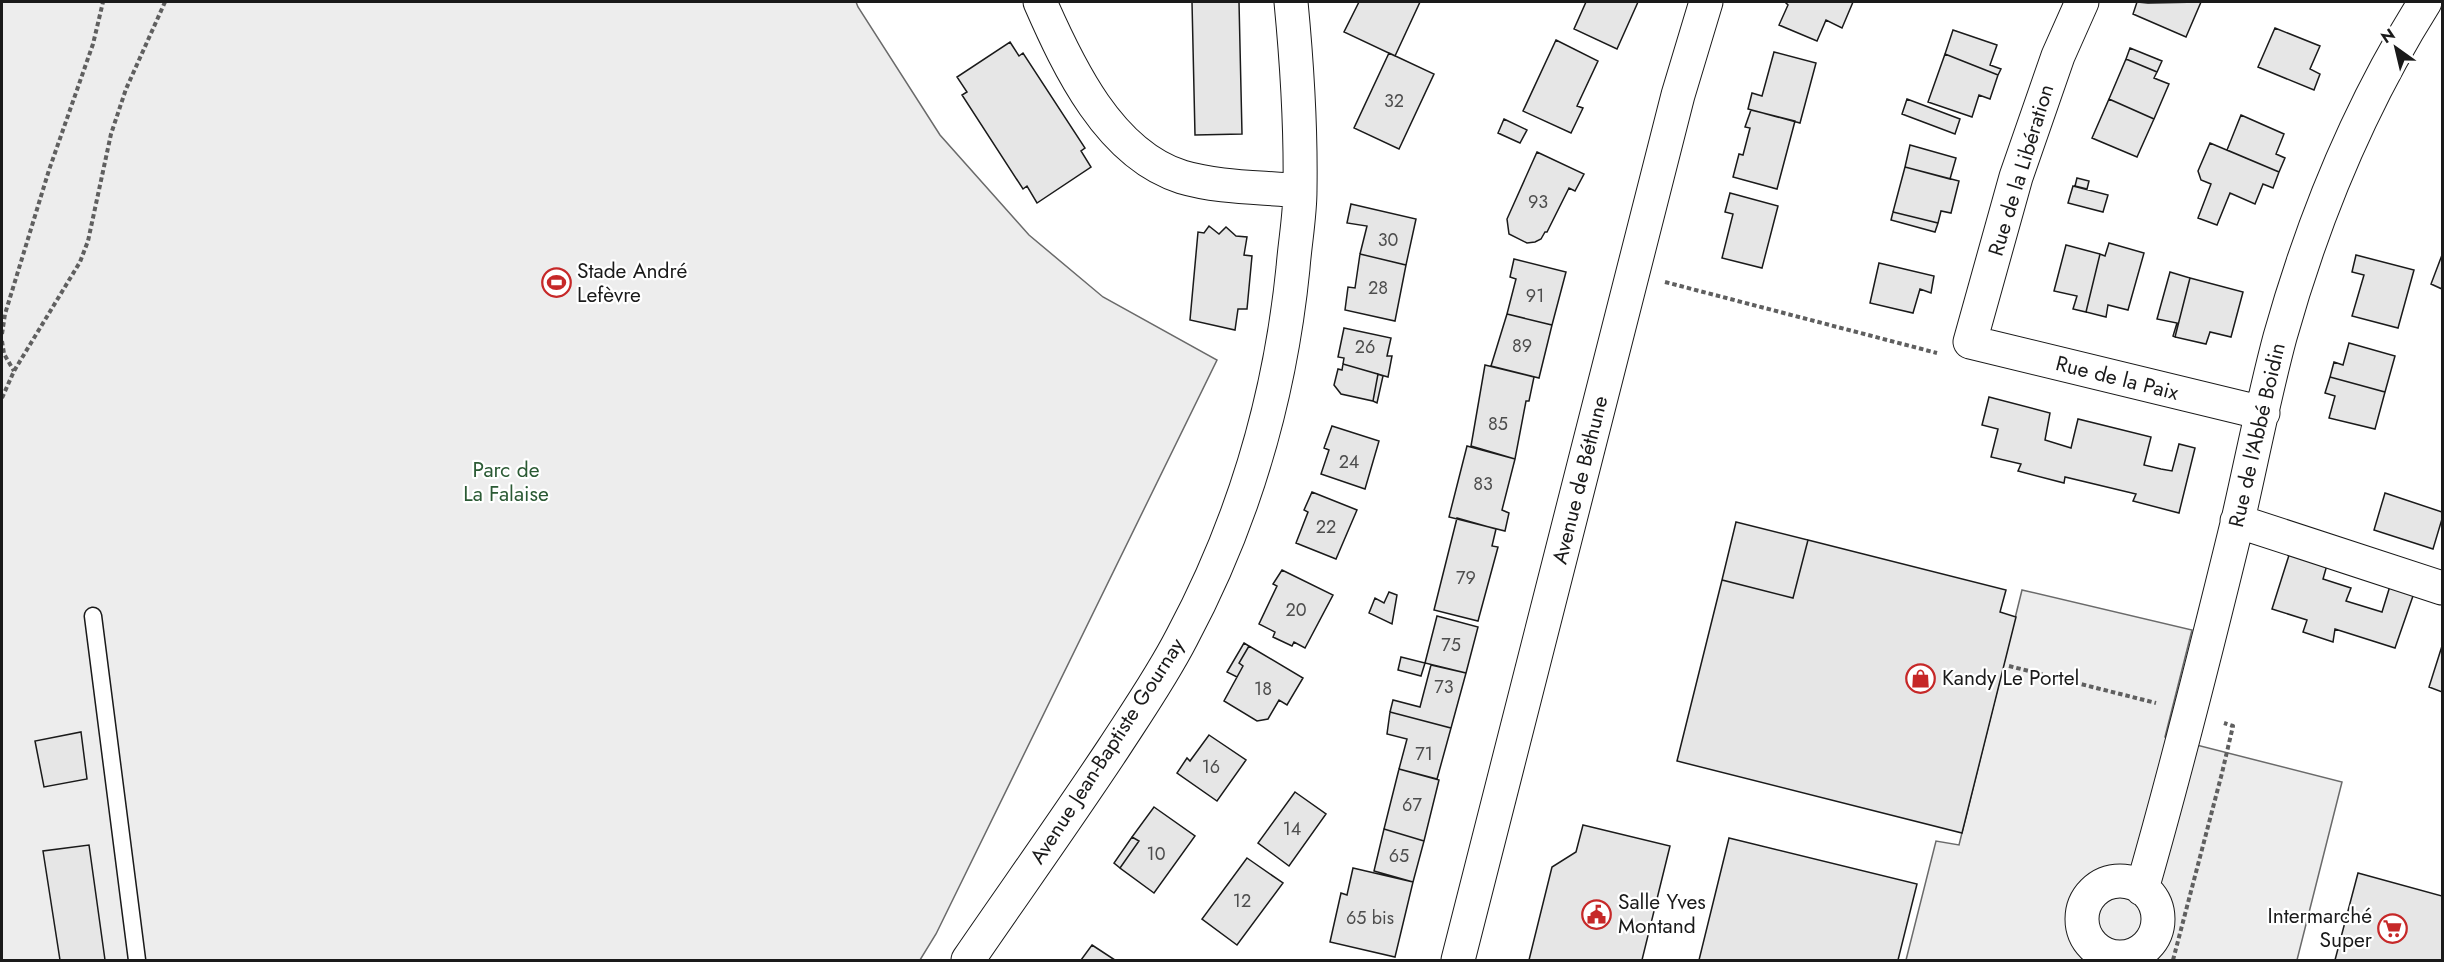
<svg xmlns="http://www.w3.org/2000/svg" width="2444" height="962" font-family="Jost,sans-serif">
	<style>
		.built { fill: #ededed; stroke: #6a6a6a; stroke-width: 1.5 }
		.building { fill: #e6e6e6; stroke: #1a1a1a; stroke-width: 1.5 }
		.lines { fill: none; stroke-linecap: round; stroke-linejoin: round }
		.service-casing { stroke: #1a1a1a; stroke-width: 19 }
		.minor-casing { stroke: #1a1a1a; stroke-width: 35 }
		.tertiary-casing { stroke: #1a1a1a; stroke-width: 35 }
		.path { stroke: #5f5f5f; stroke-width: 4; stroke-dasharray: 4.5 3; stroke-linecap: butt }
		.service { stroke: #fff; stroke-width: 16 }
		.minor { stroke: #fff; stroke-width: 33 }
		.tertiary { stroke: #fff; stroke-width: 33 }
		.labels { text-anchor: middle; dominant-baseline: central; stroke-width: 4.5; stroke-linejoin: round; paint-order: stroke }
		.number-label { font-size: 18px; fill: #4d4d4d }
		.street-label { font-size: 21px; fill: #1a1a1a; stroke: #fff }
		.poi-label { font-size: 21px; fill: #1a1a1a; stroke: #fff; text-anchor: start }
		.park-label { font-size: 21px; fill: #2b5a34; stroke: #fff }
	</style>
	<rect width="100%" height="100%" fill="#fff"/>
	<!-- built -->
	<path class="built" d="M2,2h854l2,5 82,128 89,100 74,62 114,63 -281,574 -16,26h-918z
		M2022,590l170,40 -27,107 177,45 -45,178h-391l30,-119 23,4z"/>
	<!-- building -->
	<path class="building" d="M1192,2h47l3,132 -47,1z
		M1359,2h61l-25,54 -51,-24z
		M1586,2h52l-21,47 -43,-20z
		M1785,2h68l-11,26 -16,-8 -9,21 -38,-16 9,-20z
		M2137,2l11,1 53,-1 -15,35 -53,-23z
		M2275,28l45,18 -10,23 10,5 -6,16 -56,-23z
		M1953,30l44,15 -7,20 11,4 -3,6 -53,-21z
		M1556,40l42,21 -21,45 6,2 -12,25 -48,-22z
		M1010,42l9,14 4,-3 62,95 -4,3 10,16 -54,36 -10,-17 -4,3 -61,-94 5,-3 -10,-15z
		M2130,48l32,13 -5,11 -31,-13z
		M1774,52l42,11 -16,60 -52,-14 4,-16 10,3z
		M1389,53l45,21 -35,75 -45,-21z
		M1945,54l53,21 -8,24 -11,-4 -7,22 -44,-15z
		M2126,59l31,13 -3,6 15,6 -15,35 -45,-20z
		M1907,99l53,20 -5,15 -53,-20z
		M2109,99l45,20 -17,38 -45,-19z
		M1751,110l44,11 -18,68 -44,-12 6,-23 4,1 7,-27 -5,-1z
		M2241,115l43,19 -8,20 9,4 -6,14 -52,-22z
		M1504,119l23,11 -7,13 -22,-10z
		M2210,143l69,29 -6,16 -10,-4 -8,20 -25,-11 -13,32 -19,-7 13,-34 -10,-4 -3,-9z
		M1910,145l46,13 -6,21 -45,-12z
		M1537,152l47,22 -9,17 -6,-3 -22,44h-2l-4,7 -6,3 -8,1 -18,-9 -2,-15z
		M1905,167l54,14 -8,32 -10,-2 -3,12 -45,-11z
		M2077,178l12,3 -2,8 -12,-3z
		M2073,186l35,9 -5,17 -35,-9z
		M1730,193l48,13 -16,62 -40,-10 11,-44 -8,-2z
		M1351,204l65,15 -10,46 -46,-11 7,-28 -20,-3z
		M1893,212l45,11 -3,9 -44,-12z
		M1209,226l10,8 7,-7 10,9 11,1 -3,18 8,1 -5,53h-9l-3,21 -45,-10 8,-88 6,1z
		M2109,243l35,10 -16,57 -20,-5 -2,12 -20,-5 14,-58 5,2z
		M2066,245l34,9 -14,58 -13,-3 4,-13 -23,-5z
		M1360,254l46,11 -11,56 -50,-11 3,-23 7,1z
		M2356,255l58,15 -16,58 -46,-12 12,-41 -12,-3z
		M2442,255v34l-11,-5z
		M1514,259l52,13 -14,53 -45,-11 9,-35 -6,-2z
		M1879,263l55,13 -3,17 -11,-4 -7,24 -43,-10z
		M2170,272l20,6 -15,59 -2,-1 4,-13 -20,-4z
		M2190,278l53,14 -12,45 -21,-5 -4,12 -31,-7z
		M1507,314l45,11 -13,53 -48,-12z
		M1344,328l47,10 -4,18h5l-4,21 -45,-13 1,-6 -6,-1z
		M2349,343l46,13 -10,36 -55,-15 4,-15 9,3z
		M1343,364l35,10 -5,27 -32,-7 -7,-9 4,-16 4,1z
		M1485,365l49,12 -5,24h-3l-11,58 -44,-13z
		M1378,374l5,2 -6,27 -4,-2z
		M2330,377l55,15 -10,37 -46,-11 6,-22 -10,-3z
		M1989,397l61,16 -5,27 26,8 7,-29 73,18 -7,28 17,4 11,2 7,-27 16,4 -16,65 -46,-12 3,-7 -71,-17 -1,6 -46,-12 3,-7 -30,-7 7,-28 -16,-4z
		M1332,426l47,15 -14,48 -44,-15 8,-24 -5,-2z
		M1467,446l48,13 -13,51 7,3 -4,18 -56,-14z
		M1312,492l45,18 -21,49 -40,-16 12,-31 -4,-2z
		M2385,493l57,19v7l-9,30 -59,-19z
		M1457,518l39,11 -4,17 6,1 -20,74 -44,-11z
		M1736,522l72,18 -15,58 -71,-18z
		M1808,540l198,50 -6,22 16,5 -54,216 -285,-72 45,-181 71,18z
		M2290,552l37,13 -4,14 28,9 -5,13 36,11 8,-26 24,7 -19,55 -60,-19 -2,13 -30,-10 4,-12 -35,-11z
		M1282,570l51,25 -28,53 -11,-6 -2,4 -19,-9 2,-5 -16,-8 18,-38 -4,-2z
		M1389,592l8,3 -5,29 -23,-11 6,-15 9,5z
		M1437,616l41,11 -12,46 -41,-10z
		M1244,643l5,3 -10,17 4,3 -6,11 -10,-5z
		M1249,646l54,32 -16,27 -8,-5 -11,19 -11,2 -33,-20 19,-35 -4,-3z
		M2442,646v46l-13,-5z
		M1401,657l24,6 -4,13 -23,-6z
		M1431,665l35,8 -15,55 -61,-16 3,-12 27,7z
		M1390,712l61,16 -14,51 -38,-10 8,-30 -20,-5z
		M81,732l6,47 -43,8 -9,-46z
		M1209,735l37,25 -29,41 -40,-28 10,-15 3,3z
		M1399,769l40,11 -15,61 -40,-12z
		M1295,792l31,22 -37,52 -31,-23z
		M1154,807l41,29 -41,57 -34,-25 19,-27 -7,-4z
		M1583,825l87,21 -28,114h-113l23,-93 24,-15z
		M1384,829l40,12 -11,41 -39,-11z
		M1132,837l7,4 -19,27 -6,-5z
		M1729,838l188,46 -19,76h-199z
		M89,845l16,115h-45l-17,-109z
		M1247,858l36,25 -46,62 -35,-26z
		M1353,868l60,14 -18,75 -65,-15 11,-49 6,2z
		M2358,873l84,23v64h-107z
		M1092,945l23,15h-34z"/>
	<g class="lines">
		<defs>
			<path id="service" d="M93,616l44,344
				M2124,960l1,-3"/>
			<path id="minor" d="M1040,2c28,64 69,152 142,175 37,11 80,10 118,14
				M2082,2l-24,54 -42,121 -46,165 293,71
				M2237,521l205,67
				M2082 919a38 38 0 1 1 76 0a38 38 0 1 1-76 0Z
				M2142,889c35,-122 66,-246 96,-369 14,-61 26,-123 42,-183 33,-118 80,-232 145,-335
				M968,960c48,-70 98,-140 145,-211 24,-37 49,-73 69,-112 61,-114 98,-240 111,-369 2,-26 7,-52 7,-78 1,-63 -3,-126 -9,-188"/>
			<path id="tertiary" d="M1458,960l220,-865 28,-93"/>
		</defs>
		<!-- service casing -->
		<use href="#service" class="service-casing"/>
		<!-- minor casing -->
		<use href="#minor" class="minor-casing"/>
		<!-- tertiary casing -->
		<use href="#tertiary" class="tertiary-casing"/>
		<!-- path -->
		<path class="path" d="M1665,282l272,71
			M2,334l3,-20 44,-144 44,-126 10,-42
			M2,341l2,13 10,17
			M2,398l12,-27 66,-109 8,-21 23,-107 15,-45 39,-87
			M2009,666l147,37
			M2173,960l49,-187 11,-47 -9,-3"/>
		<!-- service -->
		<use href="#service" class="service"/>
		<!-- minor -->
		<use href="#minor" class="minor"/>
		<!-- tertiary -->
		<use href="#tertiary" class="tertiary"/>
	</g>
	<!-- icons -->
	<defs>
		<symbol id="stadium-ring" viewBox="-11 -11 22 22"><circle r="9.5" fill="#fff" stroke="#c62828" stroke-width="1.5"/><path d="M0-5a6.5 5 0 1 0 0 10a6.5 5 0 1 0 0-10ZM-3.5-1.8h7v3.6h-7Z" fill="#c62828"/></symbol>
		<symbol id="shop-ring" viewBox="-11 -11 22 22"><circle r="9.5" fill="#fff" stroke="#c62828" stroke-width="1.5"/><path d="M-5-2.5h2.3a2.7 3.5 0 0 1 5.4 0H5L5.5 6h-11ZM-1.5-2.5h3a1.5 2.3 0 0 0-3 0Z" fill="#c62828"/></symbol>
		<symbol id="civic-ring" viewBox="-11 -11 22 22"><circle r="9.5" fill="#fff" stroke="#c62828" stroke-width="1.5"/><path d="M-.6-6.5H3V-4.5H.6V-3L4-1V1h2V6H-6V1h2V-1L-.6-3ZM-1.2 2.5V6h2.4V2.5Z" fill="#c62828"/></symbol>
		<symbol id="supermarket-ring" viewBox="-11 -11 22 22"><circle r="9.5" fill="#fff" stroke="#c62828" stroke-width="1.5"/><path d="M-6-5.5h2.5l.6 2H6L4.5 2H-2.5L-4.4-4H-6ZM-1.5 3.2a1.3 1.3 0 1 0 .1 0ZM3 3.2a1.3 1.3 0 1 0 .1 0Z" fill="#c62828"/></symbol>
	</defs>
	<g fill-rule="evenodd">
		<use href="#stadium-ring" x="540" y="266" width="33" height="33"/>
		<use href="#shop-ring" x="1904" y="662" width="33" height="33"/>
		<use href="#civic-ring" x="1580" y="898" width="33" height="33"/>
		<use href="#supermarket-ring" x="2376" y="912" width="33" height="33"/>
	</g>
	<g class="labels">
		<!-- number labels -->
		<g class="number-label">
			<text x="1394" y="101">32</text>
			<text x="1538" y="202">93</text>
			<text x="1388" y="240">30</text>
			<text x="1378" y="288">28</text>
			<text x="1535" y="296">91</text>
			<text x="1522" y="346">89</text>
			<text x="1365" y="347">26</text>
			<text x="1498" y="424">85</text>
			<text x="1349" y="462">24</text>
			<text x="1483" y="484">83</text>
			<text x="1326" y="527">22</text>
			<text x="1466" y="578">79</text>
			<text x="1296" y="610">20</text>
			<text x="1451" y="645">75</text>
			<text x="1444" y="687">73</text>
			<text x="1263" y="689">18</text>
			<text x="1424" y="754">71</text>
			<text x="1211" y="767">16</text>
			<text x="1412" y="805">67</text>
			<text x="1292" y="829">14</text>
			<text x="1156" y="854">10</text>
			<text x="1399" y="856">65</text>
			<text x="1242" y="901">12</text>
			<text x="1370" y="918">65 bis</text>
		</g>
		<!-- street labels -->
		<g class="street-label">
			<text transform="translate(2021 170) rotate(-73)">Rue de la Libération</text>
			<text transform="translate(2117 378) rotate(14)">Rue de la Paix</text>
			<text transform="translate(2257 435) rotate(-77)">Rue de l'Abbé Boidin</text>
			<text transform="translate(1580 480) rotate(-76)">Avenue de Béthune</text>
			<text transform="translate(1107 751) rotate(-57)">Avenue Jean-Baptiste Gournay</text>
		</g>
		<!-- poi labels -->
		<g class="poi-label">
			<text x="577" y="271">Stade André<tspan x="577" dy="24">Lefèvre</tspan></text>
			<text x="1942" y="678">Kandy Le Portel</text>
			<text x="1618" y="902">Salle Yves<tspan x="1618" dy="24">Montand</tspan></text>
			<text x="2372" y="916" text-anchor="end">Intermarché<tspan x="2372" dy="24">Super</tspan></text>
		</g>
		<!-- park labels -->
		<g class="park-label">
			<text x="506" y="470">Parc de<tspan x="506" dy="24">La Falaise</tspan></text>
		</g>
	</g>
	<!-- border -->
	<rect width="2444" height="962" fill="none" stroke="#1a1a1a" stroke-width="6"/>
	<!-- north arrow -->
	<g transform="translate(2396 48) rotate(326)" stroke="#ffffff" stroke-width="4.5" paint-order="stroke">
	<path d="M0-4.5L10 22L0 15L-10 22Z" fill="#1a1a1a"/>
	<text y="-9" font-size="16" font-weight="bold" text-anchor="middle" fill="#1a1a1a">N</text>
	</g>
</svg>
